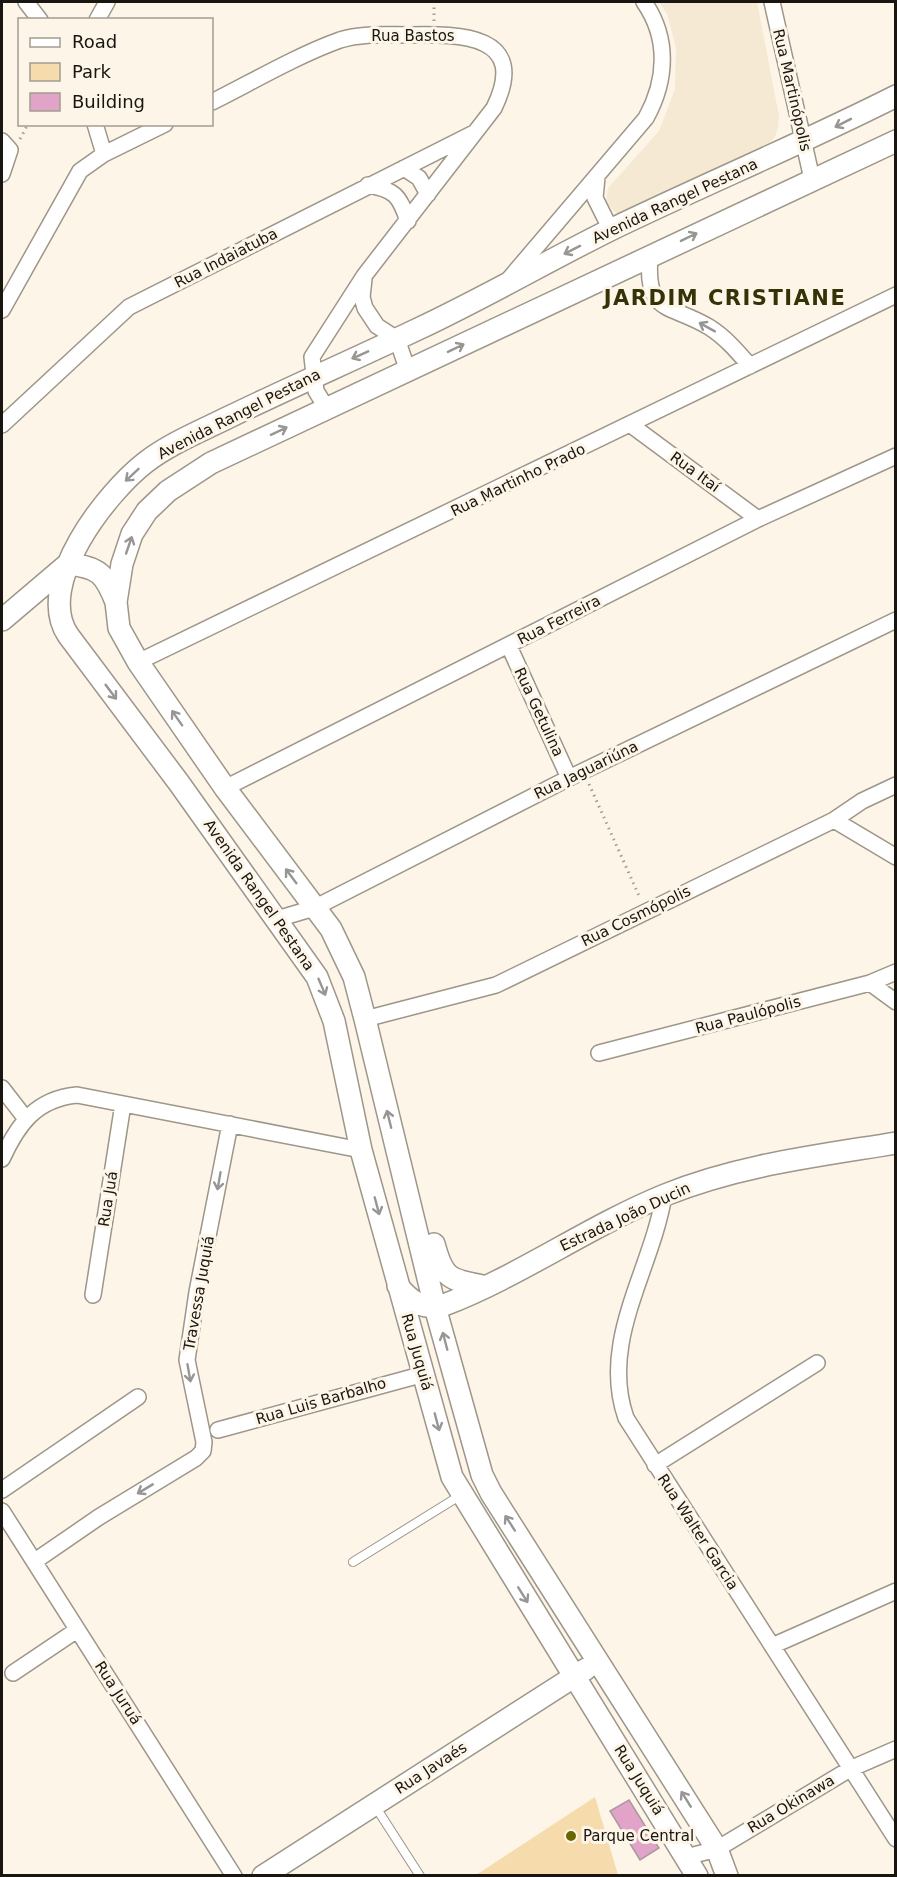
<svg xmlns="http://www.w3.org/2000/svg" width="897" height="1877" font-family="'DejaVu Sans',sans-serif">
	<style>
		.built { fill: #f5e9d4 }
		.green { fill: #f6dbad }
		.building { fill: #e2a3c9; stroke: #a99aa2; stroke-width: 1.5 }
		.lines { fill: none; stroke-linecap: round; stroke-linejoin: round }
		.lane-casing { stroke: #9d9689; stroke-width: 10 }
		.street-casing { stroke: #9d9689; stroke-width: 18 }
		.secondary-casing { stroke: #9d9689; stroke-width: 24 }
		.path { stroke: #a39d93; stroke-width: 3; stroke-dasharray: 1.5 4.5; stroke-linecap: butt }
		.lane { stroke: #fff; stroke-width: 8 }
		.street { stroke: #fff; stroke-width: 15 }
		.secondary { stroke: #fff; stroke-width: 21 }
		.oneway { stroke: #989694 }
		.poi-dot { fill: #696600; stroke: #fdf5e7; stroke-width: 2 }
		.labels { text-anchor: middle; dominant-baseline: central; stroke-width: 6; stroke-linejoin: round; paint-order: stroke }
		.street-label { font-size: 15px; fill: #191611; stroke: #fdf5e7 }
		.poi-label { font-size: 15px; fill: #191611; stroke: #fdf5e7; text-anchor: start }
		.district-label { font-size: 21px; font-weight: bold; letter-spacing: 1.5px; fill: #343308; stroke: #fdf5e7 }
	</style>
	<rect width="100%" height="100%" fill="#fdf5e7"/>
	<!-- built -->
	<path class="built" d="M659,2h98l22,114 -1,12 -3,9 -10,10 -145,67 -4,-1 -10,-11 2,-14 51,-57 16,-42 1,-41 -9,-34z"/>
	<!-- green -->
	<path class="green" d="M595,1797l23,78h-142z"/>
	<!-- building -->
	<path class="building" d="M629,1800l30,48 -19,12 -30,-49z"/>
	<g class="lines">
		<defs>
			<path id="lane" d="M353,1562l108,-67
				M375,1806l45,70"/>
			<path id="street" d="M26,2l14,18
				M772,2l40,177
				M97,20l10,-18
				M212,102c40,-20 86,-47 128,-62 22,-7 46,-5 69,-5 51,-1 121,-1 85,73l-130,168 -52,81 4,34 11,18
				M95,124l9,30
				M2,141l8,9 -8,24
				M404,168l15,10 9,16
				M597,177l-2,21 16,32
				M368,185c27,5 31,10 40,36
				M650,256c-5,59 19,47 59,71 16,10 28,24 41,39
				M364,279l-2,18 3,11 12,18 20,13 11,32
				M509,279l137,-161c21,-38 23,-80 -2,-116
				M2,310l78,-139 24,-17 61,-30
				M2,425l127,-118 343,-173
				M631,425l127,94
				M509,646l60,132
				M138,662l758,-367
				M225,788l533,-269 138,-63
				M834,820l62,37
				M277,919l37,-11 255,-130 327,-158
				M870,983l26,19
				M365,1019l131,-34 338,-165 28,-19 34,-16
				M599,1053l271,-70 26,-11
				M2,1088l24,31
				M2,1159c16,-35 34,-60 75,-64l284,55
				M664,1195c-12,75 -65,146 -38,223l270,421
				M93,1295l30,-191
				M218,1430l206,-56
				M655,1465l162,-102
				M2,1490l136,-93
				M2,1511l232,365
				M35,1561l64,-44 97,-59 7,-7 1,-9 -17,-82 10,-68 33,-168
				M772,1646l124,-55
				M13,1673l64,-43
				M686,1857l31,-8 133,-80 46,-20"/>
			<path id="secondary" d="M68,564c31,3 37,10 48,38
				M2,620l66,-56
				M434,1244c9,34 15,36 49,42
				M398,1286c13,16 25,24 46,19 76,-29 145,-79 221,-110 74,-30 152,-39 231,-52
				M263,1876l323,-207
				M697,1876l-245,-399 -91,-327 -27,-129 -17,-44 -138,-194 -111,-148c-34,-51 39,-143 78,-173 25,-19 55,-31 83,-45 62,-30 126,-58 189,-88 64,-30 126,-66 190,-98 95,-46 193,-87 288,-135
				M727,1876l-10,-27 -226,-356 -9,-18 -47,-168 -70,-288 -11,-42 -23,-48 -106,-141 -87,-126 -19,-34 -3,-26 6,-38 10,-30 15,-23 21,-20 43,-28 685,-322"/>
		</defs>
		<!-- lane casing -->
		<use href="#lane" class="lane-casing"/>
		<!-- street casing -->
		<use href="#street" class="street-casing"/>
		<!-- secondary casing -->
		<use href="#secondary" class="secondary-casing"/>
		<!-- path -->
		<path class="path" d="M434,21v-19
			M20,139l8,-15
			M589,784l51,114"/>
		<!-- lane -->
		<use href="#lane" class="lane"/>
		<!-- street -->
		<use href="#street" class="street"/>
		<!-- secondary -->
		<use href="#secondary" class="secondary"/>
	</g>
	<!-- one-way arrows -->
	<defs><path id="oneway-shaft" d="M-6 0H5M1.5-3L5.5 0L1.5 3" fill="none" stroke-width="1.6" stroke-linecap="round" stroke-linejoin="round" transform="scale(1.5)"/></defs>
	<g class="oneway">
		<use href="#oneway-shaft" transform="translate(843 123) rotate(153)"/>
		<use href="#oneway-shaft" transform="translate(689 237) rotate(-26)"/>
		<use href="#oneway-shaft" transform="translate(572 250) rotate(153)"/>
		<use href="#oneway-shaft" transform="translate(707 327) rotate(-151)"/>
		<use href="#oneway-shaft" transform="translate(456 348) rotate(-26)"/>
		<use href="#oneway-shaft" transform="translate(360 355) rotate(156)"/>
		<use href="#oneway-shaft" transform="translate(279 431) rotate(-25)"/>
		<use href="#oneway-shaft" transform="translate(132 475) rotate(137)"/>
		<use href="#oneway-shaft" transform="translate(129 545) rotate(-71)"/>
		<use href="#oneway-shaft" transform="translate(111 692) rotate(53)"/>
		<use href="#oneway-shaft" transform="translate(177 718) rotate(-125)"/>
		<use href="#oneway-shaft" transform="translate(291 876) rotate(-127)"/>
		<use href="#oneway-shaft" transform="translate(322 987) rotate(67)"/>
		<use href="#oneway-shaft" transform="translate(389 1119) rotate(-104)"/>
		<use href="#oneway-shaft" transform="translate(219 1181) rotate(100)"/>
		<use href="#oneway-shaft" transform="translate(377 1206) rotate(75)"/>
		<use href="#oneway-shaft" transform="translate(445 1341) rotate(-105)"/>
		<use href="#oneway-shaft" transform="translate(189 1373) rotate(80)"/>
		<use href="#oneway-shaft" transform="translate(437 1422) rotate(75)"/>
		<use href="#oneway-shaft" transform="translate(145 1489) rotate(149)"/>
		<use href="#oneway-shaft" transform="translate(510 1523) rotate(-123)"/>
		<use href="#oneway-shaft" transform="translate(523 1595) rotate(58)"/>
		<use href="#oneway-shaft" transform="translate(686 1799) rotate(-122)"/>
	</g>
	<!-- markers -->
	<circle class="poi-dot" cx="571" cy="1836" r="6"/>
	<g class="labels">
		<!-- street labels -->
		<g class="street-label">
			<text x="413" y="36">Rua Bastos</text>
			<text transform="translate(792 90) rotate(77)">Rua Martinópolis</text>
			<text transform="translate(675 201) rotate(-25)">Avenida Rangel Pestana</text>
			<text transform="translate(226 258) rotate(-27)">Rua Indaiatuba</text>
			<text transform="translate(239 414) rotate(-27)">Avenida Rangel Pestana</text>
			<text transform="translate(695 472) rotate(36)">Rua Itaí</text>
			<text transform="translate(518 480) rotate(-26)">Rua Martinho Prado</text>
			<text transform="translate(559 620) rotate(-27)">Rua Ferreira</text>
			<text transform="translate(539 712) rotate(65)">Rua Getulina</text>
			<text transform="translate(586 770) rotate(-26)">Rua Jaguariúna</text>
			<text transform="translate(259 895) rotate(55)">Avenida Rangel Pestana</text>
			<text transform="translate(636 916) rotate(-26)">Rua Cosmópolis</text>
			<text transform="translate(748 1015) rotate(-15)">Rua Paulópolis</text>
			<text transform="translate(108 1199) rotate(-81)">Rua Juá</text>
			<text transform="translate(625 1217) rotate(-25)">Estrada João Ducin</text>
			<text transform="translate(199 1293) rotate(-80)">Travessa Juquiá</text>
			<text transform="translate(417 1352) rotate(74)">Rua Juquiá</text>
			<text transform="translate(321 1401) rotate(-16)">Rua Luis Barbalho</text>
			<text transform="translate(698 1532) rotate(57)">Rua Walter Garcia</text>
			<text transform="translate(118 1693) rotate(57)">Rua Juruá</text>
			<text transform="translate(431 1768) rotate(-33)">Rua Javaés</text>
			<text transform="translate(639 1780) rotate(58)">Rua Juquiá</text>
			<text transform="translate(791 1804) rotate(-31)">Rua Okinawa</text>
		</g>
		<!-- poi labels -->
		<g class="poi-label">
			<text x="583" y="1836">Parque Central</text>
		</g>
		<!-- district labels -->
		<g class="district-label">
			<text x="725" y="298">JARDIM CRISTIANE</text>
		</g>
	</g>
	<!-- border -->
	<rect width="897" height="1877" fill="none" stroke="#191611" stroke-width="6"/>
	<!-- legend -->
	<rect x="18" y="18" width="195" height="108" fill="#fdf5e7" stroke="#a29c91" stroke-width="1.5"/>
	<rect x="30" y="38" width="30" height="9" fill="#ffffff" stroke="#a29c91" stroke-width="1.5"/>
	<text x="72" y="48" font-size="18" fill="#191611">Road</text>
	<rect x="30" y="63" width="30" height="18" fill="#f6dbad" stroke="#a29c91" stroke-width="1.5"/>
	<text x="72" y="78" font-size="18" fill="#191611">Park</text>
	<rect x="30" y="93" width="30" height="18" fill="#e2a3c9" stroke="#a29c91" stroke-width="1.5"/>
	<text x="72" y="108" font-size="18" fill="#191611">Building</text>
</svg>
